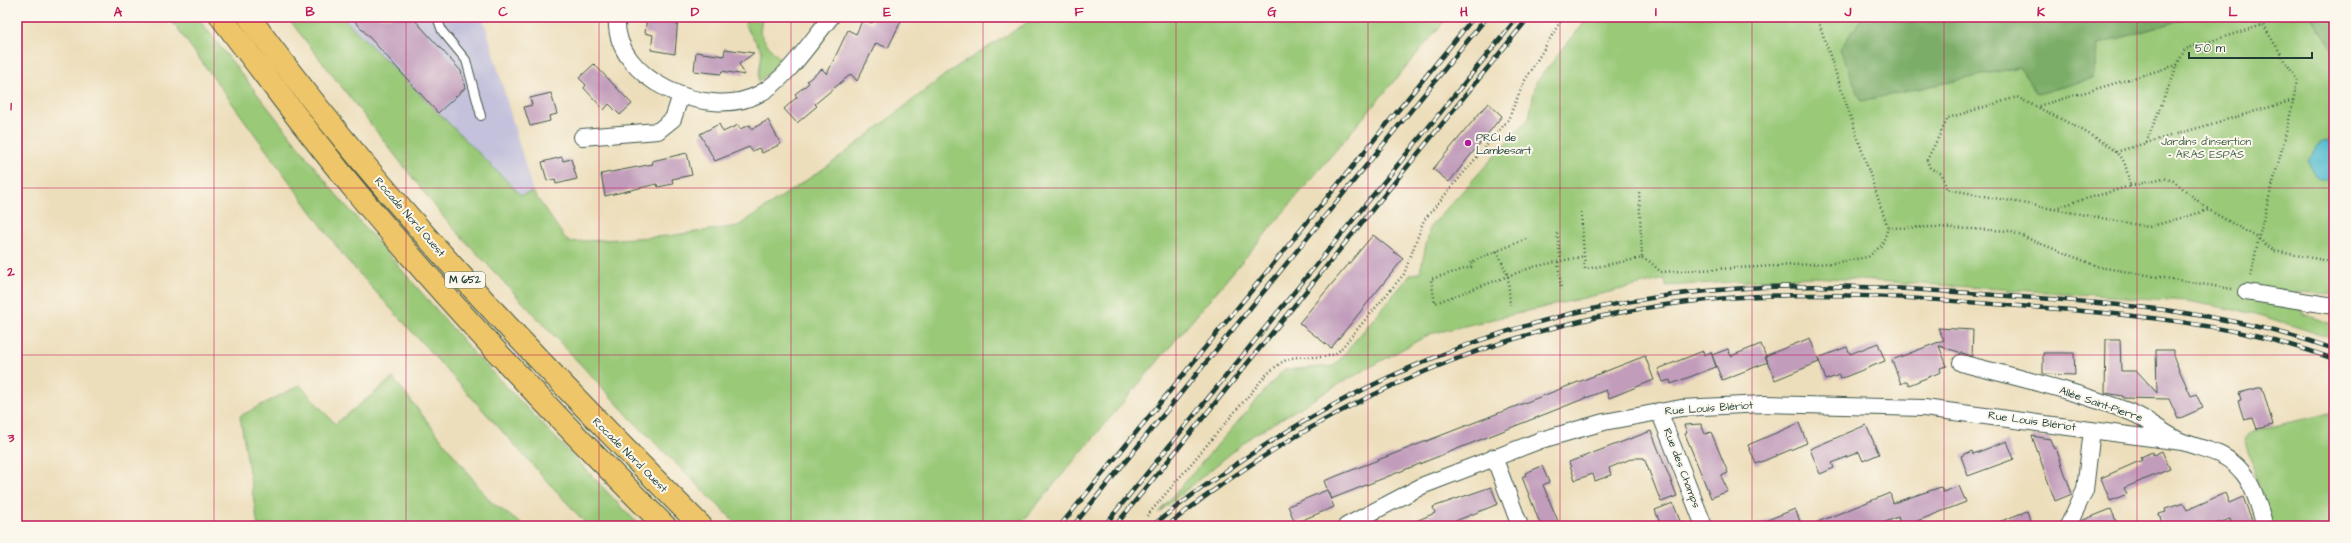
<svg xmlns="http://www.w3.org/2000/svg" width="2351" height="543" font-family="'Architects Daughter',sans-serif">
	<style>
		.industrial { fill: #c3c1db }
		.green { fill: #9ac978; stroke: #5c8356 }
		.forest { fill: #7bad68; stroke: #4d754e }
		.water { fill: #52bccf; stroke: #387c82 }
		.building { fill: #c19cbb }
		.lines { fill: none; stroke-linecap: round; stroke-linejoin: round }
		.lane-casing { stroke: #3e5548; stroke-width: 10 }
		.street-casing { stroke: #3e5548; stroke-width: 18 }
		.highway-casing { stroke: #3e5548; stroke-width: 24 }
		.path { stroke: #3e5548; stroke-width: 2.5; stroke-dasharray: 1 3; stroke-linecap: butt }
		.lane { stroke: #fff; stroke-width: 8 }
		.street { stroke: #fff; stroke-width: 16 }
		.highway { stroke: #eec569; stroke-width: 22 }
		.rail-casing { stroke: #1f3d34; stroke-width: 4.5 }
		.rail { stroke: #fbf7ec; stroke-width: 3; stroke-dasharray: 9; stroke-linecap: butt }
		.grid { fill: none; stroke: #c2185b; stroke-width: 1; stroke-opacity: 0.55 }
		.poi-dot { fill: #b5179e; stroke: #fbf7ec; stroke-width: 1.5 }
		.labels { text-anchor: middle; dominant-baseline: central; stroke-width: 4; stroke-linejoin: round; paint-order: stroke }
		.shield { fill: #fbf7ec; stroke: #61756b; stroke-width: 1 }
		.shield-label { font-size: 10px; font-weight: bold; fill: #1f3d34 }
		.poi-label { font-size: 11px; fill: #1f3d34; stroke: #fbf7ec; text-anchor: start }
		.park-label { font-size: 11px; fill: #3e6045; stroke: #fbf7ec }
		.street-label { font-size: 11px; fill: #1f3d34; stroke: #fbf7ec }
		.neatline { fill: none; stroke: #c2185b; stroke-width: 1.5 }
		.grid-label { font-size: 13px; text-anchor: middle; font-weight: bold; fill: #c2185b }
	</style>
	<rect width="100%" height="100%" fill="#fbf7ec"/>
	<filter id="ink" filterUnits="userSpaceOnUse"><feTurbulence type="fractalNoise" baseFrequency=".025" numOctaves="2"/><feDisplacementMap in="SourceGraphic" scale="8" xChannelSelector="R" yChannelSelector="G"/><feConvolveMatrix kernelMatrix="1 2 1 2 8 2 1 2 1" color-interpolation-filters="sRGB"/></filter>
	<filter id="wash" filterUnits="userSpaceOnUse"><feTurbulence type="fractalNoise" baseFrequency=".012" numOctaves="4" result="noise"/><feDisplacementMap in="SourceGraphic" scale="16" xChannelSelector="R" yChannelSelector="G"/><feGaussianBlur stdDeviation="0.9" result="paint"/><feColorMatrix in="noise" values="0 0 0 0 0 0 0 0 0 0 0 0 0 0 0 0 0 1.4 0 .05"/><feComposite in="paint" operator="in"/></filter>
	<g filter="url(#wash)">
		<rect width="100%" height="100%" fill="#eddebb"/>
		<!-- industrial -->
		<path class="industrial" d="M342,17h141l50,175 -12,3z"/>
		<!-- green -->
		<path class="green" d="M169,17h28l138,176 138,159 167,174h-52l-242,-267z
			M287,17h55l179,178 12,-3 35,50 100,-6 70,-10 94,-63 118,-92 86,-54h412l-429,509h-280l-101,-100 -193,-207z
			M746,17h16l-2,16 12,18 11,10 -25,21 4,-31 -17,-25z
			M1577,17h286l-23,32 22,52 157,-34 19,27 55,-16 6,-34 94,-27h118l23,36v241l-38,-2 7,22 31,11v14l-78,-25 -69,-13 -374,-24 -147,9 -1,-7 -235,55 -94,52 -84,50 -94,77 125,-143 51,-4 76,-91 10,-3 10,-45 99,-109 7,-36 48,-59z
			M393,378l98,124 33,24h-266l-18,-110 60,-31 35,39z
			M2334,412v114h-62l-28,-87 9,-8z"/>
		<!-- forest -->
		<path class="forest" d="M1863,17h330l-94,27 -6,34 -55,16 -19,-27 -158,34 -21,-52z
			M2311,17h23v36z"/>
		<!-- water -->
		<path class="water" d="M2334,139v43l-16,-4 -11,-17 13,-18z"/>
		<g id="blocks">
			<!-- building -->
			<path class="building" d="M351,17h61l49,54 4,17 -27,25z
				M647,17h31l-3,37 -24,-4 2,-15 -8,-2z
				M875,17h28l-15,31 -12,-5 -19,38 -6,-7 -36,30 2,2 -20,17 -13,-14 13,-12 -2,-3 14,-11 -2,-2 15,-12 5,5 21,-44 8,4 7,-15 9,4z
				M725,49l29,4 -15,11 6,11 -23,-4 -1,3 -27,-3 2,-19 28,4z
				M594,64l38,40 -12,11 -11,-11 -5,6 -20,-22 2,-3 -7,-7z
				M551,93l6,21 -8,2 1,5 -20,5 -6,-19 8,-2 -2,-7z
				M1488,103l14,13 -53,66 -16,-13z
				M768,120l13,24 -19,9 -3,-5 -7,3 -3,-4 -34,14 -15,-27 19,-10 4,8 15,-7 2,4 10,-4 2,4z
				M687,153l5,22 -20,4 1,5 -15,3 -1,-3 -52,12 -4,-22 52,-10 -1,-3z
				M562,157l1,4 8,-2 6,20 -21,5 -1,-5 -8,2 -5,-19z
				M1373,235l30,24 -72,89 -32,-25z
				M1938,328l35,2 -1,26 -33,-10 8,20 -7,2 1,4 -32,13 -2,-4 -6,3 -9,-24 52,-20z
				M1810,338l9,24 -44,18 -10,-24z
				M2106,339h14l1,32h16l20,22 -1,-43h18v8l17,38 5,-2 7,14 -25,11 -9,-20 -46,-1v-2l-18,-3z
				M1878,343l7,18 -45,18 -1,-4 -13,5 -8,-22 29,-11 3,7z
				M1761,344l7,18 -46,18 -10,-25 16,-6 3,7z
				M1703,351l1,4 7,-3 5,15 -45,17 -1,-4 -7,2 -5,-13z
				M2043,353h31l1,22 -32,-1z
				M1645,356l9,24 -45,18 -3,-8 -275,109 -7,-18z
				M2262,387l11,38 -16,4 -4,-11 -9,2 -6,-19 3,-1 -2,-7z
				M1799,423l8,20 -51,21 -8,-19z
				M1701,424l4,10 6,-2 17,41 -7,3 7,15 -17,7 -26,-64 2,-1 -3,-8z
				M1866,425l13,29 -16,7 -4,-9 -27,11 2,5 -14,6 -10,-25z
				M1651,431l26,65 -16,6 -17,-44h-11l-24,10 2,7 -16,6 -2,-7 -18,6 -6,-18z
				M2032,436l18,3 4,10 2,-1 16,46 -17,7z
				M2007,441l7,18 -46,17 -7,-20 11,-5 1,3z
				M2162,451l8,18 -46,19 3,6 -17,7 -9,-23 41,-18 -1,-3 11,-5 1,3z
				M1542,466l7,16 -6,3 17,41h-19l-19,-49 4,-2 -1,-2z
				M1959,486l7,16 -62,24h-3l-3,-9 -23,9h-67l82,-33 3,10 48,-16 2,5z
				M1491,487l7,17 -45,18 2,4h-51l31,-13 -2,-6z
				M1327,490l7,17 -39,16 -7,-17z
				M2225,493l4,10 14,-6 10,26 -7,3h-14l-2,-7 -20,7h-47l-4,-12 7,-2 -1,-3 19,-6 3,7z
				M1673,503l9,23h-21l-6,-16z
				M1795,509l7,17h-47v-1z
				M2111,509l7,17h-39l2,-5z
				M2027,511l5,15h-40l-1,-1z"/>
		</g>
	</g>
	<g filter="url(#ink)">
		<use href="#blocks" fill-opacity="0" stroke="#3e5548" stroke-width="1"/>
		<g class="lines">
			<defs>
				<path id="lane" d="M437,17l5,14 24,29 15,56"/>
				<path id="street" d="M617,17c-5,63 92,104 142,77 27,-14 52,-53 72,-77
					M582,137l76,-6 15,-12 8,-24
					M2246,292l88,14
					M1961,363c57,15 115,28 169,49 19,7 35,23 53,30 24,9 42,9 60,31 12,15 16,35 22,53
					M1659,411l45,115
					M1494,457l26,69
					M1346,526l78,-41 117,-45 63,-18 77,-14 83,-4 160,4 258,34
					M2068,526l17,-36 7,-60"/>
				<path id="highway" d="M221,17c44,58 87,116 133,172 97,118 203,229 311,337
					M249,17c134,184 292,348 452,509"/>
			</defs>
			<!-- lane casing -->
			<use href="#lane" class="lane-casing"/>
			<!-- street casing -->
			<use href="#street" class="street-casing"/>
			<!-- highway casing -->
			<use href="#highway" class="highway-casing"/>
			<!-- path -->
			<path class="path" d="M1817,17l71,211
				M2035,107l142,-42 8,-16 78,-24 34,55c-11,67 -35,131 -46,197
				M2146,143l148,-43
				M2116,152l30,-9 31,-77
				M2130,186l33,-8 11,3 35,29
				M2051,209l79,-23c-2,-8 -3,-19 -7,-26 -9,-18 -86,-52 -106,-63l-69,21 -21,42 3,8 12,6 5,15 202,38 60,-17 49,28 16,13 60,11
				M1581,212l4,57 57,-11 -3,-68
				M1557,233l4,28
				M1526,239l-55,23v5l-40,12 4,24 98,-36 51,-11
				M1497,251l11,25 2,29
				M1642,258l7,3 12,11 172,-9 35,-6 14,-12 6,-17 46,-1 75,4 90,36 133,22
				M1558,262l3,28
				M1147,516l119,-141c7,-6 14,-13 23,-16 17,-6 32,3 49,-7l66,-78 20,-54 84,-100 16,-38 39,-65"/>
			<!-- lane -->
			<use href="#lane" class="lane"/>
			<!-- street -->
			<use href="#street" class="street"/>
			<!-- highway -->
			<use href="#highway" class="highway"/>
			<defs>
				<path id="rail" d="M1060,526l414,-509
					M1073,526l414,-509
					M1104,526l414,-509
					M1115,526l414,-509
					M1152,526c175,-140 368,-225 594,-238 87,-5 175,1 262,8 112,8 219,15 326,53
					M1167,526c159,-128 347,-209 550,-227 101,-9 202,-1 302,7 107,8 213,16 315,53"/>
			</defs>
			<!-- rail casing -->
			<use href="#rail" class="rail-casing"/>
			<!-- rail -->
			<use href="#rail" class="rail"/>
		</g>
	</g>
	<!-- grid -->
	<path class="grid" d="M214,17v509M406,17v509M599,17v509M791,17v509M983,17v509M1176,17v509M1368,17v509M1560,17v509M1752,17v509M1944,17v509M2137,17v509M17,188h2317M17,355h2317"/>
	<!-- markers -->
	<circle class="poi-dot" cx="1468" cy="143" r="4"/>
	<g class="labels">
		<!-- shield labels -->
		<rect class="shield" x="445" y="272" width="40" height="16" rx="3"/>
		<g class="shield-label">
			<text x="465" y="280">M 652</text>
		</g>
		<!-- poi labels -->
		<g class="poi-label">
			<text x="1476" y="137">PRCI de<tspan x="1476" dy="13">Lambesart</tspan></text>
		</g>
		<!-- park labels -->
		<g class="park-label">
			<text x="2206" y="141">Jardins d’insertion<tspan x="2206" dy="13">- ARAS ESPAS</tspan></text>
		</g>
		<!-- street labels -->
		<g class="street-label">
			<text transform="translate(410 217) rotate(49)">Rocade Nord Ouest</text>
			<text transform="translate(2101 404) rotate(19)">Allée Saint-Pierre</text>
			<text transform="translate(1709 408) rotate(-4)">Rue Louis Blériot</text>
			<text transform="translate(2032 421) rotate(8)">Rue Louis Blériot</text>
			<text transform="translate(630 455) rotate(45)">Rocade Nord Ouest</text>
			<text transform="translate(1682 468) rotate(69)">Rue des Champs</text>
		</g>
	</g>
	<!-- margin -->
	<rect width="2351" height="543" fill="none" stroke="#fbf7ec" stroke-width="44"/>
	<!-- scale -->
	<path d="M2189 52v6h123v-6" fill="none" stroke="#1f3d34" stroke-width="2"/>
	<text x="2195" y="52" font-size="12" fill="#1f3d34" stroke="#fbf7ec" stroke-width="3" paint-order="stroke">50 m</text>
	<rect x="22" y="22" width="2307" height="499" class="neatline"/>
	<g class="grid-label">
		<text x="118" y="16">A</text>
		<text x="310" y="16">B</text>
		<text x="503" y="16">C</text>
		<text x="695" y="16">D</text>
		<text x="887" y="16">E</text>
		<text x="1079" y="16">F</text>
		<text x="1272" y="16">G</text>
		<text x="1464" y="16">H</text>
		<text x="1656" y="16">I</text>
		<text x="1848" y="16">J</text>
		<text x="2041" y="16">K</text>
		<text x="2233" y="16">L</text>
		<text x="11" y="110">1</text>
		<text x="11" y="276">2</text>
		<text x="11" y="442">3</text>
	</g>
</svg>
